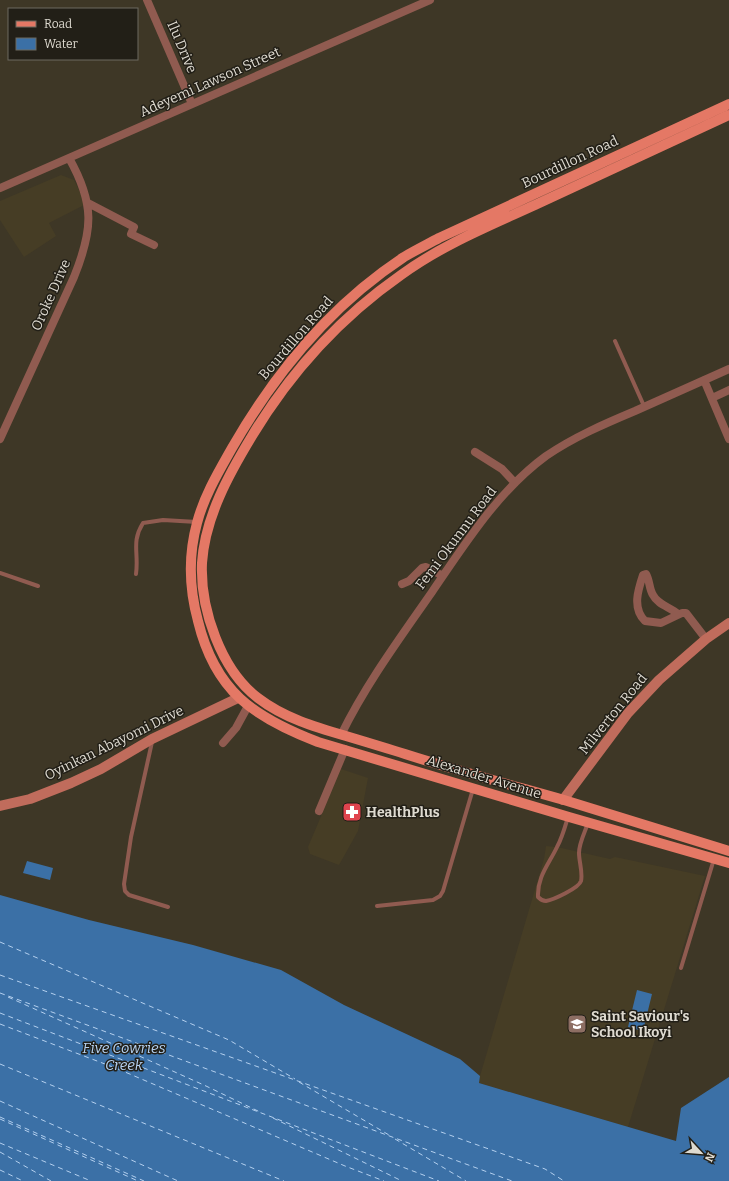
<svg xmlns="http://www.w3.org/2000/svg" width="729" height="1181" font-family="Bitter,serif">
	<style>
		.built { fill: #463d25 }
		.water { fill: #3b70a6 }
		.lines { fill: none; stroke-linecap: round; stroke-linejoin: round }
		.ferry { stroke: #b4d0ef; stroke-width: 1; stroke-dasharray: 5 4; stroke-linecap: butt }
		.lane { stroke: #905b50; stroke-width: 4 }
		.street { stroke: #905b50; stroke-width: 8 }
		.secondary { stroke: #c06c5c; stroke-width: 10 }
		.primary { stroke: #e47865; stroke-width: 10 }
		.labels { text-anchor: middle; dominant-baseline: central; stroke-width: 3; stroke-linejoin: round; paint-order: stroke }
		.street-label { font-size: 14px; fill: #dedad0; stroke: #221f17 }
		.poi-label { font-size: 14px; font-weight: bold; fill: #dedad0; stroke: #221f17; text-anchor: start }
		.water-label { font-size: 15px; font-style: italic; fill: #b4d0ef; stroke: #221f17 }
	</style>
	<rect width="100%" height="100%" fill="#3e3726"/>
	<!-- built -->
	<path class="built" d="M61,175l13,5 12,24 -37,19 7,13 -32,21 -24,-37v-19z
		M341,769l27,9 -10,53 -19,34 -29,-11 -2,-7z
		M546,846l11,1 53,12 5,-2 90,19 -77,251 -149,-44 1,-7 64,-217z"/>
	<!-- water -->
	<path class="water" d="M27,861l26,7 -3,12 -27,-7z
		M0,895l89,25 104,25 88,25 63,35 116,54 20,17 -1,7 197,58 5,-33 48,-31v104h-729z
		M637,990l15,4 -9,37 -15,-4z"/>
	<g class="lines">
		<!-- ferry -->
		<path class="ferry" d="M0,942l229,98 66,39
			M0,975l545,194 19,12
			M0,993l512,188
			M8,997l198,89 54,26
			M0,1013l439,168
			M0,1024l118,45 227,97 39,15
			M0,1064l284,117
			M299,1082l90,53
			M0,1101l178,80
			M0,1117l144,64
			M273,1118l129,63
			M0,1119l138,62
			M395,1139l71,42
			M0,1143l91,38
			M0,1152l51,29
			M0,1170l23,11"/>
		<!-- lane -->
		<path class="lane" d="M615,341l29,65
			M0,573l38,13
			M136,574c3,-21 -5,-32 7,-51l20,-3 34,2
			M152,742l-21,95 -7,47 1,7 4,4 39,12
			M568,817c-3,10 -6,21 -11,30 -8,17 -20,30 -19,50 2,2 5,4 8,4 7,-1 33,-13 35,-20 2,-9 -2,-19 -2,-28 0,-10 6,-21 9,-30
			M377,906l56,-6 7,-4 3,-5 30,-102
			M681,968l33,-109"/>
		<!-- street -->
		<path class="street" d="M147,0l45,104
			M0,188l430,-188
			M88,203l46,24 -3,7 23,11
			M704,380l25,59
			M712,398l17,-8
			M0,439l74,-162c19,-47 21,-73 -5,-119
			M475,452l27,17 13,14
			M402,584l7,-3 13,-13 4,-1 17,9
			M678,614c-8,-7 -20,-9 -25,-19 -4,-6 -3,-14 -7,-21l-3,1c-5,15 -11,33 2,46l16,2 21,-10h4l20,26
			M341,735c25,-51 59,-97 91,-143 33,-48 66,-101 114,-136 28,-19 58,-32 89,-45 31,-14 63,-28 94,-42
			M223,743l13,-15 12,-22
			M319,811l26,-62"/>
		<!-- secondary -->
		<path class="secondary" d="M563,800l65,-87 31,-33 47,-41 23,-16
			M0,806l30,-7 41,-16 30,-14 51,-30 86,-41"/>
		<!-- primary -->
		<path class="primary" d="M729,104l-290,134c-11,6 -23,12 -35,19 -73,48 -129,116 -172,191 -13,23 -28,48 -35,75 -9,33 -8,65 1,98 17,70 55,96 120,121l251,75 160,46
			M729,115c-65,30 -129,60 -194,90 -46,21 -93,40 -134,70 -60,42 -111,98 -149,161 -23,38 -47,81 -50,127 -2,46 19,107 56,135 26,20 57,29 88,38 20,6 40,12 59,18 53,17 106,31 159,46 55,17 110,34 165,51"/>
	</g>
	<!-- icons -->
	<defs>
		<symbol id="pharmacy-square" viewBox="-11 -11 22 22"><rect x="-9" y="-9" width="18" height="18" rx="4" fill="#e0444e" stroke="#221f17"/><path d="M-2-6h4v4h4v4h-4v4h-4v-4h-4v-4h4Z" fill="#fff"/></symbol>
		<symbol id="school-square" viewBox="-11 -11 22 22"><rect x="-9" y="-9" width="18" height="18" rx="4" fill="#8d6e63" stroke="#221f17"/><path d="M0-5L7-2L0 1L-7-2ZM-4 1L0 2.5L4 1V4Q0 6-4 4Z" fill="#fff"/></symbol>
	</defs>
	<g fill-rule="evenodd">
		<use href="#pharmacy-square" x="341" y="801" width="22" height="22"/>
		<use href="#school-square" x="566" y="1013" width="22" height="22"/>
	</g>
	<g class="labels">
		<!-- street labels -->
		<g class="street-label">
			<text transform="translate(182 47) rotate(67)">Ilu Drive</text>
			<text transform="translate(210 82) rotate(-24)">Adeyemi Lawson Street</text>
			<text transform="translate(570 162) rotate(-25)">Bourdillon Road</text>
			<text transform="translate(51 295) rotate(-66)">Oroke Drive</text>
			<text transform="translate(296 338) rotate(-49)">Bourdillon Road</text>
			<text transform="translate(456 538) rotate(-53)">Femi Okunnu Road</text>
			<text transform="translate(613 714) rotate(-51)">Milverton Road</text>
			<text transform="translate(114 743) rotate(-26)">Oyinkan Abayomi Drive</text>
			<text transform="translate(484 777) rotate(17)">Alexander Avenue</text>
		</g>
		<!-- poi labels -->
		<g class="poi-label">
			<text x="366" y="812">HealthPlus</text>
			<text x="591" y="1016">Saint Saviour's<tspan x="591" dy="16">School Ikoyi</tspan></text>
		</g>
		<!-- water labels -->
		<g class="water-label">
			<text x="124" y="1048">Five Cowries<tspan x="124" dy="17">Creek</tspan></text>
		</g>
	</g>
	<!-- legend -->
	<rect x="8" y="8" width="130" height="52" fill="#221f17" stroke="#6d6a61"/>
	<rect x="16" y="21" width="20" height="6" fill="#e47865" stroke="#6d6a61"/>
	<text x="44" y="28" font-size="12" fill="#dedad0">Road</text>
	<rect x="16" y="38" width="20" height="12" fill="#3b70a6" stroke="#6d6a61"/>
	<text x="44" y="48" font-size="12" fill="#dedad0">Water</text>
	<!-- north arrow -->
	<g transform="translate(701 1153) rotate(116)" stroke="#221f17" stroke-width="3" paint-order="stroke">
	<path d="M0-3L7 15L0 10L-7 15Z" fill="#dedad0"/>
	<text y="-6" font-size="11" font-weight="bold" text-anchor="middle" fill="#dedad0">N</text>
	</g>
</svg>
